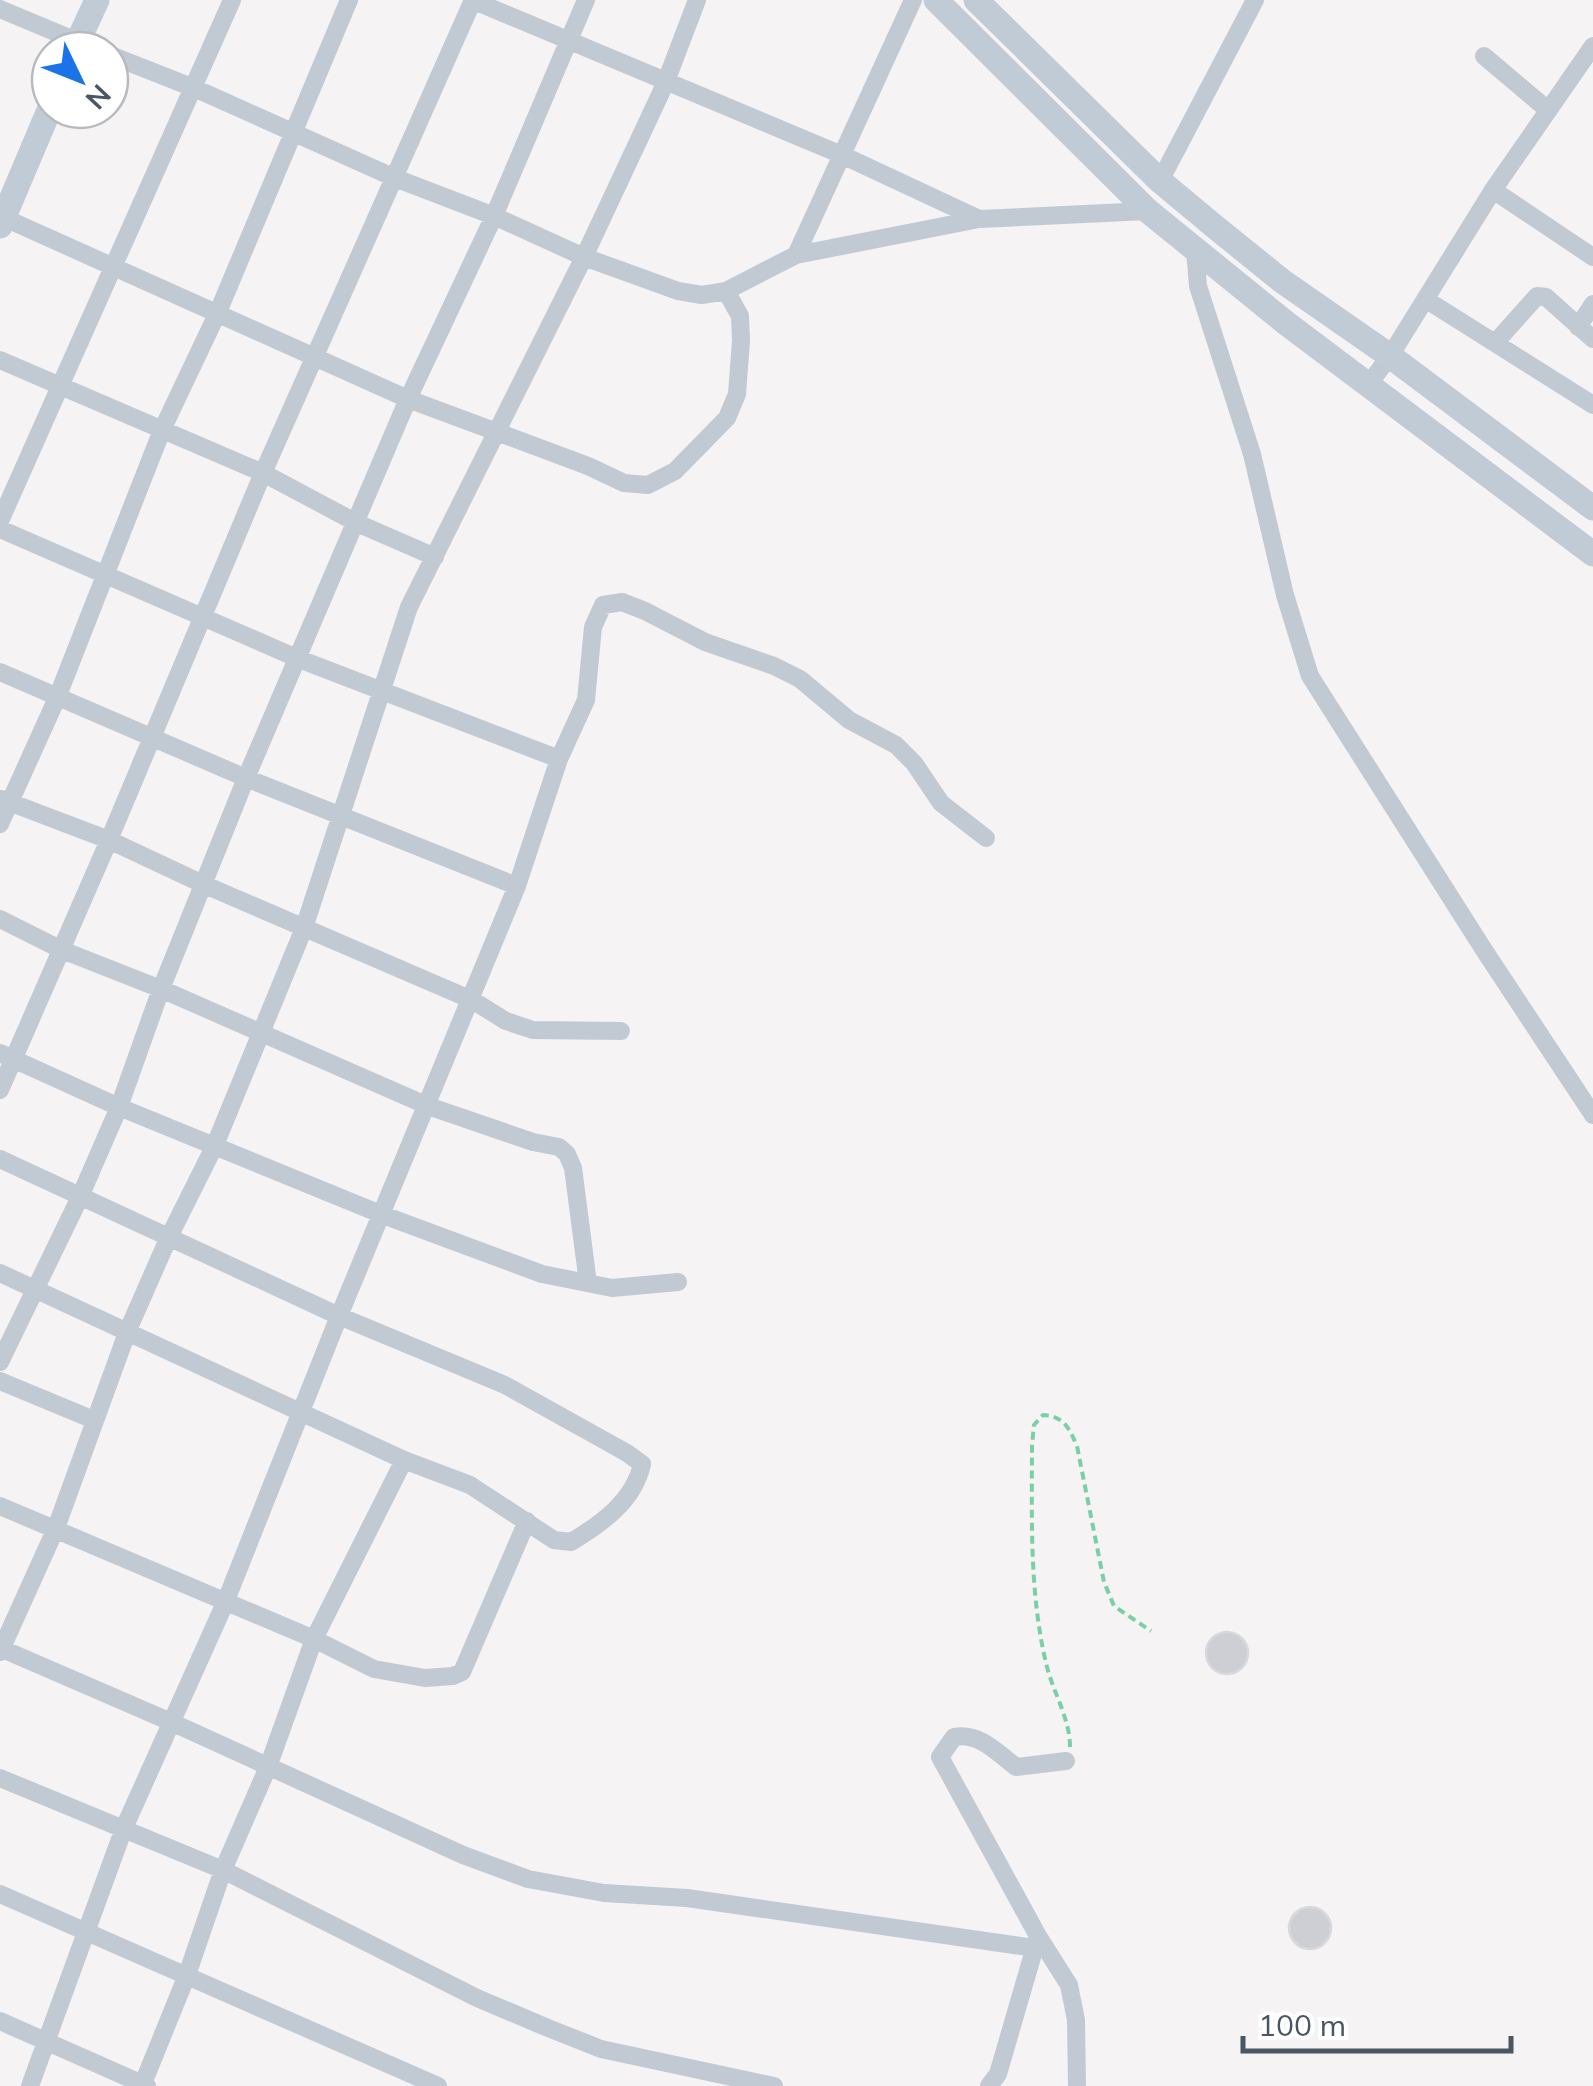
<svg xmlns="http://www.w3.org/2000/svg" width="1593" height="2086" font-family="Mulish,sans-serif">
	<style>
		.building { fill: #cdcfd5; stroke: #d7d9de; stroke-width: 2.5 }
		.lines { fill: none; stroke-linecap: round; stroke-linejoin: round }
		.path { stroke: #7ad0a6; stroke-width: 4; stroke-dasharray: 8 5; stroke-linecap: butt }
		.street { stroke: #c1cad2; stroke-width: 18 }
		.secondary { stroke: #c1cbd6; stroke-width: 25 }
	</style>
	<rect width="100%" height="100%" fill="#f5f3f3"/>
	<!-- building -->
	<path class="building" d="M1206 1653a21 21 0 1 1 42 0a21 21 0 1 1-42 0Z
		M1289 1928a21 21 0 1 1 42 0a21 21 0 1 1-42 0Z"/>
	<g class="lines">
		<!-- path -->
		<path class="path" d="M1070,1747c0,-28 -16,-53 -23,-80 -18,-72 -15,-149 -15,-222l2,-20 9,-10c21,1 26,13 34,31l27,136 10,24 37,25"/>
		<!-- street -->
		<path class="street" d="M472,0l370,155 137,64
			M0,9l98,41
			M110,55l84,33 201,90 99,38 90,41 94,34 24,4 24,-4 70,-36 183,-36 169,-8
			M1484,56l64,54
			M1160,181l95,-181
			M1493,190l100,67
			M0,216l408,183 180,67 36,17 24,2 27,-14 52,-53 10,-24 4,-53 -1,-25 -14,-25
			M1195,250l3,36 54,168 33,141 25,81 174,274 109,165
			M796,255l117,-255
			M1425,299l168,106
			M1578,327l15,-23
			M1495,343l42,-47 9,1 47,42
			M0,360l263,113 94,50 78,34
			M1368,385l22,-29 103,-166 100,-144
			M0,521l232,-521
			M0,529l299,130 260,100
			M0,672l246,106 271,108
			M1,799l108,41 96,45 267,115 34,21 27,9 88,1
			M0,824l57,-126 105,-268 56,-118 131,-312
			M0,919l62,31 99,39 267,117 105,36 26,5 8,7 6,14 15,115
			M0,1053l119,54 264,108 159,59 70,14 66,-6
			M0,1090l109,-250 154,-367 210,-473
			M0,1159l339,157 166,69 122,68 15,11c-8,37 -41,60 -71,78l-17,-2 -84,-55 -66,-25 -404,-187
			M0,1362l80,-165 39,-90 42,-118 85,-211 162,-379 86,-183 92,-216
			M0,1381l94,39
			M0,1506l314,133 60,30 51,9 28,-2 9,-4 65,-151
			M0,1648l171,74 292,133 65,24 76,14 83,5 348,50
			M0,1652l56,-124 72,-198 40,-91 47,-94 89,-217 105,-321 175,-350 81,-173 32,-84
			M1066,1761l-50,6c-18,-14 -37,-35 -62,-30l-14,20 98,179 31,49 7,35 1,66
			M0,1778l223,92 254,128 71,30 53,21 173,37
			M0,1894l438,192
			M0,2021l147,65
			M30,2086l94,-258 101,-225 114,-287 178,-430 42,-127 27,-59 7,-73 10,-22 19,-3 23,9 60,31 69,24 26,13 49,41 47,25 18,18 27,40 45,35
			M142,2086l45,-111 36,-105 45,-103 46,-128 90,-179
			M989,2086l9,-12 39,-134"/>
		<!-- secondary -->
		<path class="secondary" d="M936,0l212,211 138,112 307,231
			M976,0l184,181 54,45 68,55 108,75 203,152
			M74,50l23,-50
			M0,226l50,-118"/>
	</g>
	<!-- north arrow -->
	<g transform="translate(80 80) rotate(133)"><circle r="48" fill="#ffffff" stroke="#b7bbc0" stroke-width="2.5"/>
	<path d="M0-8L18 38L0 25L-18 38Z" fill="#1a73e8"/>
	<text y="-15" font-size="28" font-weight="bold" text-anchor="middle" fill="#4a5661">N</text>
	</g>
	<!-- scale -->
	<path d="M1243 2036v15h268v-15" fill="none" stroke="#4a5661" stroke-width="5"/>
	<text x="1258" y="2036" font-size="30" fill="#4a5661" stroke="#ffffff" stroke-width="8" paint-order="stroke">100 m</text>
</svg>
